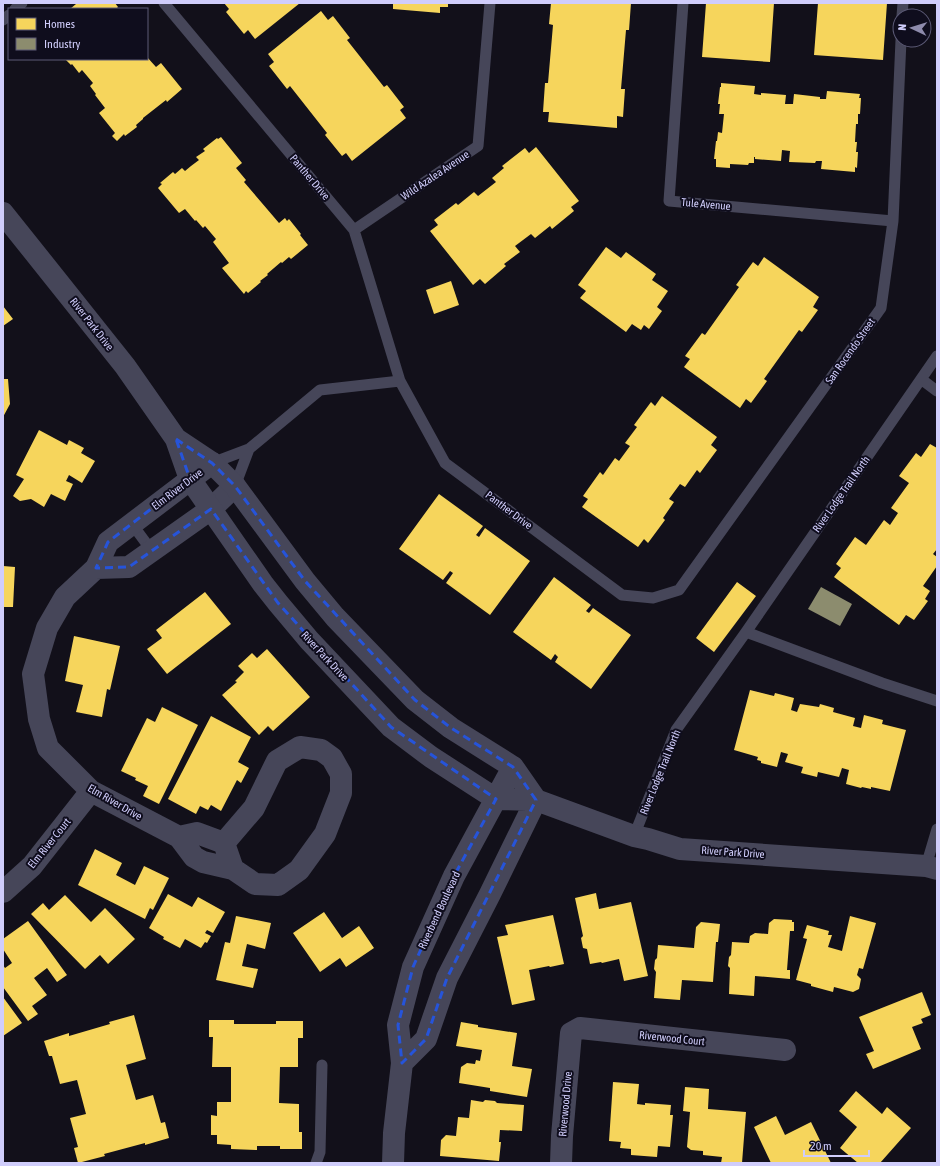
<svg xmlns="http://www.w3.org/2000/svg" width="940" height="1166" font-family="'Asap Condensed',sans-serif">
	<style>
		.homes { fill: #f6d55c }
		.industry { fill: #8c8c6e }
		.lines { fill: none; stroke-linecap: round; stroke-linejoin: round }
		.service { stroke: #464659; stroke-width: 11 }
		.minor { stroke: #464659; stroke-width: 22 }
		.tertiary { stroke: #464659; stroke-width: 22 }
		.marked { fill: none; stroke: #2654da; stroke-width: 3; stroke-dasharray: 8 5; stroke-linejoin: round }
		.labels { text-anchor: middle; dominant-baseline: central; stroke-width: 4; stroke-linejoin: round; paint-order: stroke }
		.street-label { font-size: 11px; fill: #d0cdfb; stroke: #0f0d1d }
	</style>
	<rect width="100%" height="100%" fill="#12101a"/>
	<!-- homes -->
	<path class="homes" d="M75,3h40l3,4 -2,2h-46l6,-5z
		M224,3h76l-45,36 -7,-9 -4,4 -18,-22 3,-3z
		M393,3h55v4h-8v6l-47,-4z
		M551,3h80l-2,27h-3l-5,59h4l-2,28 -6,-1v12l-69,-6 1,-10h-6l2,-29h3l5,-58 -4,-1z
		M706,3h68l-4,59 -68,-5z
		M818,3h69l-4,57 -69,-5z
		M321,11l7,9 5,-4 17,22 -3,2 37,47 3,-2 17,22 -4,3 6,8 -54,43 -6,-8 -4,3 -17,-21 2,-2 -37,-47 -3,3 -18,-23 5,-4 -6,-8z
		M147,57l9,10 5,-4 21,26 -15,13 -1,-2 -23,18v1l-7,6 1,2 -12,9 -1,-2 -7,7 -5,-5 3,-3 -16,-20 6,-5 -10,-13 1,-1 -6,-8 3,-3 -11,-13 -3,3 -7,-9 -1,1 -6,-6h82z
		M721,83l34,3 -1,8 7,1v-2l25,2 -1,9h8l1,-10 26,3v2h6l1,-8 33,3 -1,4h2l-1,16h-2v10h-2l-1,18h2l-1,10h2l-1,16 -2,-1v5l-34,-3 1,-8h-6l-1,2 -26,-1 1,-11 -8,-1 -1,11 -26,-2v-2h-1v6h-5l-1,2 -18,-1v4l-14,-1v-8h-2l2,-18h1l1,-9 4,1 2,-19h-5l1,-10h-2l2,-17h1z
		M221,137l21,26 -6,5 10,12 -2,2 35,41 6,-5 2,3 2,-2 12,15 -1,1 8,10 -17,14 -2,-2 -7,6 -1,-1 -14,12 1,1 -8,6 1,1 -13,11 -2,-2 -2,3 -22,-26 7,-5 -16,-21 3,-3 -11,-13 -2,2 -7,-8 -1,1 -10,-12 -6,4 -21,-25 4,-4 -2,-1 13,-11 2,2 7,-6 3,3 6,-5 8,-6 -3,-3 9,-6 -2,-2 14,-11 1,1z
		M536,147l43,54 -8,6 3,4 -22,18 -2,-3 -15,12 -4,-4 -16,12 5,6 -16,12 2,2 -21,18 -5,-5 -7,6 -43,-54 8,-6 -4,-5 22,-17 2,2 16,-13 4,4 18,-14 -4,-4 12,-10 -2,-2 23,-18 4,5z
		M606,247l15,11 5,-6 30,22 -4,6 16,11 -11,16 5,4 -13,18 -5,-4 -3,5 -9,-6 -6,8 -46,-34 6,-7 -8,-6z
		M764,257l55,40 -6,10 5,3 -16,22 -3,-2 -35,49 3,2 -16,22 -5,-4 -6,9 -56,-41 6,-8 -5,-3 17,-23 3,2 34,-48 -3,-2 17,-23 5,4z
		M451,281l8,24 -25,9 -8,-24z
		M3,306l10,13 -10,7z
		M3,379h5l2,25 -7,13z
		M662,396l55,41 -6,8 6,5 -17,23 -3,-3 -12,17 -5,-3 -11,15 5,3 -11,16 2,2 -17,23 -4,-4 -6,8 -56,-40 6,-8 -5,-3 17,-24 3,3 12,-17 4,3 11,-15 -5,-3 12,-16 -3,-2 17,-23 4,4z
		M39,430l28,15 2,-5 15,8 -3,5 14,8 -13,22 -13,-8 -3,6 7,3 -8,17 -14,-7 -7,13 -13,-8 -11,2 -7,-5 11,-17 -8,-4z
		M930,444l7,4v101l-4,5 4,3v9l-14,20 7,5 -5,8 3,2 -14,19 -8,-5 -7,10 -65,-48 7,-9 -5,-4 19,-27 11,8 18,-25 6,5 8,-12 -7,-5 18,-25 -10,-7 17,-23 5,4z
		M439,494l44,32 -7,9 3,2 6,-9 45,33 -40,54 -44,-32 7,-10 -3,-2 -7,9 -44,-31z
		M3,566l12,1 -2,40h-10z
		M554,577l37,28 -5,6 3,2 4,-5 38,27 -40,54 -36,-27 3,-5 -3,-3 -4,6 -38,-28z
		M737,582l19,14 -42,56 -18,-14z
		M205,592l26,32 -64,50 -20,-25 15,-11 -6,-8z
		M74,636l46,10 -10,44 -3,-1 -5,28 -26,-5 7,-27 -18,-4z
		M267,649l43,48 -37,34 -5,-5 -9,9 -37,-40 15,-13 -2,-1 9,-9 -6,-6 14,-13 5,5z
		M750,690l24,6 1,-3 19,5 -3,12 6,2 3,-8 19,3 1,-3 14,4 -1,4 22,6 -2,8 8,2 3,-13 19,5 -1,4 24,6 -16,61 -19,-4v2l-9,-2 -1,1 -15,-4 3,-14 -7,-2 -3,9 -21,-5 -1,5 -16,-4 2,-6 -18,-5 3,-8 -7,-2 -4,15 -16,-4v-2l-4,-1 1,-3 -24,-7z
		M162,707l36,18 -39,79 -16,-8 5,-10 -13,-6 1,-2 -15,-7 26,-53 8,4z
		M211,716l40,21 -13,25 11,6 -8,15 -4,-3 -16,31 -10,-6 -3,5 -8,-4 -4,8 -28,-15z
		M95,849l27,14 -6,12 19,10 9,-19 25,12 -16,32 -3,-2 -5,11 -67,-34z
		M596,893l3,16 32,-7 17,74 -24,5 -5,-22 -17,4 -1,-1 -11,2 -3,-15 -4,-1 -2,-10 2,-2 -8,-38z
		M168,894l24,13 6,-10 27,15 -12,21 -6,-3 -2,3 6,3 -4,7 -2,-1 -4,6 -16,-9 -5,9 -17,-9 1,-2 -15,-9z
		M65,895l26,27 14,-14 30,31 -27,25 -8,-9 -15,14 -54,-55 12,-11 6,7z
		M324,912l18,26 17,-12 15,22 -28,19 -6,-9 -20,14 -27,-39z
		M553,915l11,49 -14,3 -1,-1 -20,4 6,30 -23,5 -15,-68 11,-2 -3,-10z
		M236,916l35,7 -6,26 -18,-5 -5,22 16,3 -5,19 -37,-8 9,-38 5,1z
		M850,916l26,7 -13,46 -4,-1 -2,7 4,4 -2,10 -6,3 -19,-5 -1,5 -22,-6v-2l-15,-4 11,-41 -4,-1 4,-13 22,6 -1,4h4l-4,12 14,4z
		M774,919l18,1v2h2v9h-4l-3,39h3v9l-35,-3 -1,20 -25,-2 1,-26 -2,-2 1,-9 2,-2 1,-13 17,1 1,-7 5,-3 13,1 1,-11z
		M28,921l39,54 -10,7 -10,-14 -13,10 13,17 -15,11 6,8 -10,7 -25,-34v-22l2,3 7,-5 -9,-14v-10z
		M701,922l19,2 -2,18h-2l-3,40 -31,-2 -2,20 -26,-2 2,-26 -2,-3 1,-9 2,-2 1,-13 36,3 2,-21z
		M922,992l9,23 -10,4 2,4 -11,4 9,22 -48,20 -7,-15 8,-3 -15,-34z
		M3,997l19,26 -19,13z
		M134,1015l12,44 -20,6 10,35 17,-5 8,28 4,-1 4,16 -24,7v-2l-41,11 1,2 -27,7 -4,-15 4,-1 -8,-29 16,-4 -9,-34 -17,4 -8,-28h-3l-5,-15 25,-8v3l41,-12 -1,-2z
		M209,1020h25v4h42v-3h27v17h-5v29h-18l-1,36 20,1v28h3v17h-22v-3h-23v4l-26,-1v-4l-14,-1v-9h-6v-20l6,1v-14h14v-35h-19l1,-30h-4z
		M461,1022l17,3v2l39,6 -5,33 20,3 -5,28 -37,-6v-3l-31,-5 2,-16 6,-4 8,1 1,-4 4,1 2,-11 -26,-4z
		M613,1082l26,2 -2,20 8,1v-2l26,2 -1,10h3l-3,32 -12,-1 -1,11 -26,-2v-6l-11,-1 1,-6 -12,-1z
		M685,1087l24,2 -1,20 38,3 -4,51h-21l1,-6 -19,-2v-4l-12,-1 -4,-3 3,-35 -7,-1z
		M856,1091l26,23 5,-7 24,21 -31,35h-22l-18,-15 17,-21 -18,-16z
		M471,1100l12,2 2,-2 10,1 2,2 27,2 -2,26 -22,-1 -1,12h2l-2,19 -59,-5 1,-16 5,-5 10,1 2,-19 11,1z
		M776,1116l9,19 26,-13 20,41h-60l-17,-36z"/>
	<!-- industry -->
	<path class="industry" d="M821,587l31,17 -12,22 -32,-17z"/>
	<g class="lines">
		<!-- service -->
		<path class="service" d="M164,3l190,227 46,151 45,82 177,132 31,3 26,-8 202,-282 12,-87 8,-181
			M683,3l-14,198 224,20
			M15,9l7,-6
			M902,16l1,-13
			M3,20l6,-5
			M354,230l124,-84 12,-143
			M921,379l16,12
			M212,463l37,-14 71,-59 80,-9
			M235,486l14,-37
			M132,524l20,27
			M746,632l136,51 55,18
			M634,836l42,-106 70,-98 191,-276
			M926,866l11,-37
			M316,1163l4,-11 2,-87"/>
		<!-- minor -->
		<path class="minor" d="M212,463l-104,79 -12,26 -31,29 -18,31 -14,46 6,45 9,29 43,43 88,46 15,20 9,5 30,7
			M96,568l33,-1 82,-58 24,-23
			M300,747l21,3 11,8 9,16v19l-16,41 -26,36 -21,15 -23,-1 -22,-15 -9,-26 30,-35 23,-47z
			M179,837l18,-4 27,10
			M3,892l29,-26 59,-75
			M561,1163l1,-27 9,-103 9,-5 205,22"/>
		<!-- tertiary -->
		<path class="tertiary" d="M3,213l122,153 51,73 14,40 73,105 15,19 31,37 82,87 40,30 65,42 40,1 98,36 14,3 32,10 246,17 11,3
			M176,439l36,24 23,23 70,95 30,36 80,83 36,28 62,39 23,33
			M402,1063l24,-24 21,-61 43,-84 46,-94
			M393,1163l1,-30 8,-70 -4,-38 15,-58 41,-91 59,-109"/>
	</g>
	<!-- marked area -->
	<path class="marked" d="M176,439l36,24 23,23 70,95 110,119 36,28 62,39 23,33 -89,178 -21,61 -24,24 -4,-38 15,-58 41,-91 42,-77 -105,-72 -113,-124 -67,-94 -82,58 -33,1 12,-26 82,-63z"/>
	<g class="labels">
		<!-- street labels -->
		<g class="street-label">
			<text transform="translate(435 175) rotate(-34)">Wild Azalea Avenue</text>
			<text transform="translate(310 177) rotate(50)">Panther Drive</text>
			<text transform="translate(706 204) rotate(5)">Tule Avenue</text>
			<text transform="translate(92 324) rotate(52)">River Park Drive</text>
			<text transform="translate(850 351) rotate(-55)">San Rocendo Street</text>
			<text transform="translate(177 489) rotate(-37)">Elm River Drive</text>
			<text transform="translate(841 494) rotate(-55)">River Lodge Trail North</text>
			<text transform="translate(509 510) rotate(37)">Panther Drive</text>
			<text transform="translate(325 656) rotate(47)">River Park Drive</text>
			<text transform="translate(660 772) rotate(-68)">River Lodge Trail North</text>
			<text transform="translate(115 802) rotate(30)">Elm River Drive</text>
			<text transform="translate(49 843) rotate(-51)">Elm River Court</text>
			<text transform="translate(733 852) rotate(4)">River Park Drive</text>
			<text transform="translate(439 910) rotate(-65)">Riverbend Boulevard</text>
			<text transform="translate(672 1038) rotate(6)">Riverwood Court</text>
			<text transform="translate(565 1104) rotate(-85)">Riverwood Drive</text>
		</g>
	</g>
	<!-- border -->
	<rect width="940" height="1166" fill="none" stroke="#d0cdfb" stroke-width="8"/>
	<!-- legend -->
	<rect x="8" y="8" width="140" height="52" fill="#0f0d1d" stroke="#5c5a76"/>
	<rect x="16" y="18" width="20" height="12" fill="#f6d55c" stroke="#5c5a76"/>
	<text x="44" y="28" font-size="12" fill="#d0cdfb">Homes</text>
	<rect x="16" y="38" width="20" height="12" fill="#8c8c6e" stroke="#5c5a76"/>
	<text x="44" y="48" font-size="12" fill="#d0cdfb">Industry</text>
	<!-- north arrow -->
	<g transform="translate(912 28) rotate(274)"><circle r="19" fill="#0f0d1d" stroke="#5c5a76"/>
	<path d="M0-3L7 15L0 10L-7 15Z" fill="#8e8bac"/>
	<text y="-6" font-size="11" font-weight="bold" text-anchor="middle" fill="#d0cdfb">N</text>
	</g>
	<!-- scale -->
	<path d="M804 1150v6h65v-6" fill="none" stroke="#d0cdfb" stroke-width="2"/>
	<text x="810" y="1150" font-size="12" fill="#d0cdfb" stroke="#0f0d1d" stroke-width="3" paint-order="stroke">20 m</text>
</svg>
